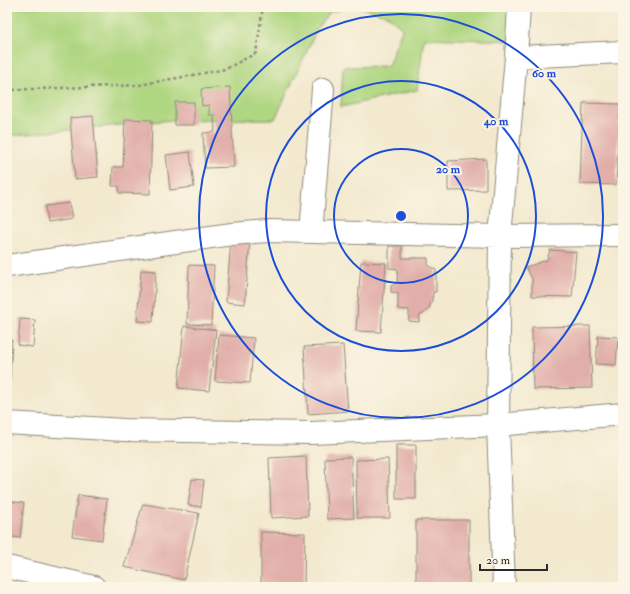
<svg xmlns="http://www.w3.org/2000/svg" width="630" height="594" font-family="'IM FELL Double Pica',serif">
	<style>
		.green { fill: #afd680; stroke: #6d8056 }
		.building { fill: #e1aea9 }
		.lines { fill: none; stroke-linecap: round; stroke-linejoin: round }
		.minor-casing { stroke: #8e8a7c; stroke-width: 24 }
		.path { stroke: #8e8a7c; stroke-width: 2.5; stroke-dasharray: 3 3; stroke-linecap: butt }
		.minor { stroke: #fff; stroke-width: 22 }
		.ring { fill: none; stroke: #1d4ed8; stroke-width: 2 }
		.centre { fill: #1d4ed8; stroke: #fcf5e5; stroke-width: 2 }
		.ring-label { font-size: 12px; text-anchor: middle; font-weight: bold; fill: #1d4ed8; stroke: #fcf5e5; stroke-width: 4; stroke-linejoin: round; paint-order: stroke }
	</style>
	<rect width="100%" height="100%" fill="#fcf5e5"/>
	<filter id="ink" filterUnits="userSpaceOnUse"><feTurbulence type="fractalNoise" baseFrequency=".025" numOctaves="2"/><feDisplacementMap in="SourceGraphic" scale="8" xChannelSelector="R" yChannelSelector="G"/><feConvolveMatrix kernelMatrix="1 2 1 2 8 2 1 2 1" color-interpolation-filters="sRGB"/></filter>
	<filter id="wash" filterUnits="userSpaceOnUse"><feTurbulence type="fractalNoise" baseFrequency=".012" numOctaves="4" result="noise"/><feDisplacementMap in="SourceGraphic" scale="16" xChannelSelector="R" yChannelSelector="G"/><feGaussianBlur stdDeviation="0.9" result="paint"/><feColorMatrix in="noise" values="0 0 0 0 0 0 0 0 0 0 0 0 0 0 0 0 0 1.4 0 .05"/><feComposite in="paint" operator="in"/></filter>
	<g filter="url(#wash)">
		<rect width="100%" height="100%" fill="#f2e9ce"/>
		<!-- green -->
		<path class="green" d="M7,7h346l-23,5 -12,15 -43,92 -103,1 -165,16z
			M360,7h154l2,34 -92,-3 -7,52 -76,17 2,-40 45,-1 14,-37 -13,-13z"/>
		<g id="blocks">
			<!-- building -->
			<path class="building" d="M230,87l4,80 -29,1 -2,-35 12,-1 -1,-17h-5v-10l-7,1 -1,-17z
				M175,102h19v23h-19z
				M583,103l37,1 -4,81 -36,-1z
				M93,116l5,61 -23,2 -5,-61z
				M125,119l27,1 -2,74 -31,-1v-7h-7l1,-19h10z
				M190,152l4,35 -24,3 -4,-35z
				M486,159v31l-38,1v-30z
				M69,203l3,16 -25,4 -2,-17z
				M231,240l19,1 -5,63 -19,-2z
				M389,246h13v12h26v7l8,5v22h-3l-1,8 -3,8 -6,6 -3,1 -1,7 -10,-1v-11l-11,-1v-16l-7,-1v-6l6,-3 1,-14 -9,-1z
				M550,250l26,2 -4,45 -40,-1v-17l-6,-12 21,-7z
				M361,262l25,1 -5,69 -25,-1z
				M189,265l25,1 -3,59 -24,-1z
				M141,270l15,1 -3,51 -16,-1z
				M20,319l15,1 -2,27 -15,-2z
				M184,326l32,4 -7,61 -31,-3z
				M590,326l2,62 -59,1 -1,-62z
				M219,335l35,3 -4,45 -35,-2z
				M598,336l20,1 -2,28 -20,-1z
				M7,339l5,1 -2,41 -3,-1z
				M343,345l5,66 -40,3 -4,-67z
				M396,445h20v54h-20z
				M306,456l2,60 -37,2 -2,-60z
				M351,457l3,61 -27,1 -2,-61z
				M388,459l2,59h-33l-1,-58z
				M192,479l12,1 -3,27 -13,-2z
				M78,495l29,4 -5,41 -30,-4z
				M7,501l17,2 -4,35 -13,-2z
				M143,504l56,9 -15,67 -60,-13z
				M416,520h53v66h-53z
				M261,532l44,1 -1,54h-43z"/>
		</g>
	</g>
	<g filter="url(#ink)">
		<use href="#blocks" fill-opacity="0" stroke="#8e8a7c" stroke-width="1"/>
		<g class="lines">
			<defs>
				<path id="minor" d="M516,57l107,-5
					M311,232l12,-143
					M7,266l225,-32 35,-3 233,5 123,-1
					M7,423l117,7 187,3 187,-8 125,-11
					M7,567l87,20
					M504,587l-6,-162 2,-189 16,-179 3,-50"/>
			</defs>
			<!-- minor casing -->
			<use href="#minor" class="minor-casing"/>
			<!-- path -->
			<path class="path" d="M7,90l132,-5 87,-16 30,-16 6,-40 -1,-6"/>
			<!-- minor -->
			<use href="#minor" class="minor"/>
		</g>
	</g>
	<!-- distance rings -->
	<g class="ring">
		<circle cx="401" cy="216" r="67"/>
		<circle cx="401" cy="216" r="135"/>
		<circle cx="401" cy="216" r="202"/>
	</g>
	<circle cx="401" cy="216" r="6" class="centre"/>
	<g class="ring-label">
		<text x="544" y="77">60 m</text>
		<text x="496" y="125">40 m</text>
		<text x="448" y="173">20 m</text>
	</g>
	<!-- margin -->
	<rect width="630" height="594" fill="none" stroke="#fcf5e5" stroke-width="24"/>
	<!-- scale -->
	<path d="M480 564v6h67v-6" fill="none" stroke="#2b2b2b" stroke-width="2"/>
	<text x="486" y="564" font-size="12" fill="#2b2b2b" stroke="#fcf5e5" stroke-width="3" paint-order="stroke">20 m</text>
</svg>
